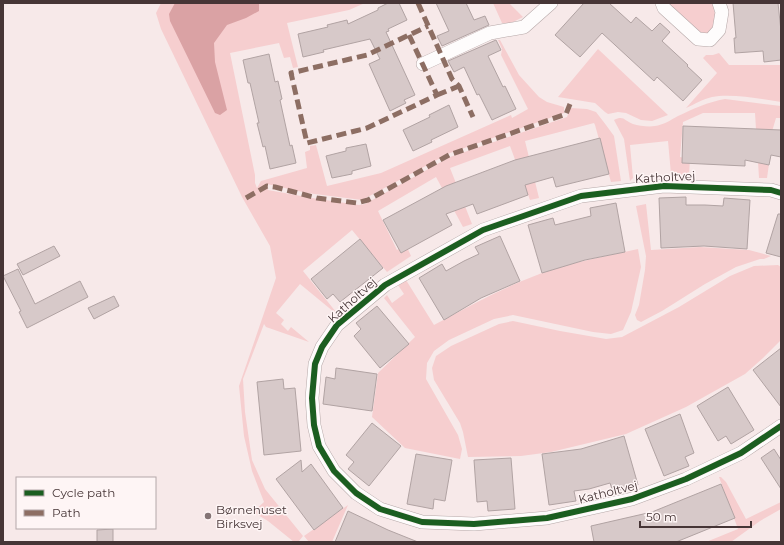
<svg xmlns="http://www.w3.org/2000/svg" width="784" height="545" font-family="Montserrat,sans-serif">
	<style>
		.green { fill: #f6cecf }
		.water { fill: #daa2a4 }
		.building { fill: #d7c9c9; stroke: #b1a3a3 }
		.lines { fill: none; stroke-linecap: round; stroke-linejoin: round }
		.minor-casing { stroke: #b6a8a8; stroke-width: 14 }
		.minor { stroke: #fefcfc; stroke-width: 13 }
		.quiet { stroke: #8d6e63; stroke-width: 5; stroke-dasharray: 10 5; stroke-linecap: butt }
		.cycleway-casing { stroke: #fef5f5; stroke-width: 8 }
		.cycleway { stroke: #1b5e20; stroke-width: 6 }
		.poi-dot { fill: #847475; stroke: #fef5f5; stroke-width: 1.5 }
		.labels { text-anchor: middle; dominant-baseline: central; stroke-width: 3; stroke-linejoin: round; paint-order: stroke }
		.street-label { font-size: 12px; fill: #463536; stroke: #fef5f5 }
		.poi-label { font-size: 12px; fill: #463536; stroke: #fef5f5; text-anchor: start }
	</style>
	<rect width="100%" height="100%" fill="#f7e9e9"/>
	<!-- green -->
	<path class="green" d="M161,3h204l-16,7 -62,13 11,44 -5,1 -3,-11 -6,1 -5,-15 -49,10 25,122v8l2,5 4,-7 46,-13 -2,-16 5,-2v-4l6,-1 11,41 54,-13 130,-58 1,3 16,-9 -27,-54 1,-6 -4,-9h2l19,35 20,22 8,5 17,5v6l-114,40 -88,47 -55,-7 -40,-9 1,6 44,8 47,7 6,-1 85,-47 117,-40 3,-9 17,1 9,3 10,13 8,11 7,45 -10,1 -16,-57 -1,-2 -69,18 14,57 -9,2 -20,-54 -60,22 22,56 -9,3 -27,-50 -58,34 19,39 9,-5 5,11 -24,16 -35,-42 -49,41 33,41h-2l-34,-28 -24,29 8,7 -3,4 7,7 3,-4 18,15 -43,-15 -2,-3 -21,55 2,33 7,48 13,29 38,47 -4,5 1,1h-6l-26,-21 -15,-9 11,-10 -12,-31 -8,-35 -5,-50 37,-108 -6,-32 -28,-49 -81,-168 -5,-16z
		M493,3h16l14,14 -12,6h-9z
		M667,3h46c1,8 7,26 -3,30 -3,1 -7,1 -10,2z
		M598,49l70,66 -16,6 -11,-1 -15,-7 -8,-1 -10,2 -3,-2 -10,-9 -37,-6z
		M719,53l10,12h52v37c-20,-3 -50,-9 -69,-5 -9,2 -17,7 -26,11l31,-35 -14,-15 3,-3h7z
		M725,99l56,7v12h-5l-11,37 5,2 -3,21h-8l-4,-65h-52l-20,9 -3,35 10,2 -1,16 -18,-1 -3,-33 -38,4 3,33 -3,3 -6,-42 -10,-19c10,-5 10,1 19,4 6,2 16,3 22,2 8,-1 16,-6 23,-10 15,-7 30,-14 47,-17z
		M646,204l5,46 49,-3 49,3 22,6 -7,3h-4l-24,8 -31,17 -43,27 -21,11 -4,-2 -2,-5 4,-10 6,-35 1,-14 -10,-50z
		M638,249l3,18 -10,45 -8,18 -12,4 -18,-2 -80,-17 -19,4 -45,21 -15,11 -7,12 -1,16 32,56 4,14 -2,10 -55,-11 -33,-31 6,-44 37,-36 -31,-39 3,-3 5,8 12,-9 -6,-9 8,-5 28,45c32,-17 64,-35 98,-48 34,-14 71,-20 106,-28z
		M778,265l3,2v73l-18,18 -18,16 -59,33 -60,27 -75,18 -30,4 -53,1 -5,-25 -3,-9 -26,-43 -2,-12 4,-12 15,-10 48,-22 14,-3 47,10 46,8 16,-2 57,-30 51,-31 24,-10z
		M719,477h2l5,5 20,37 35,-17v7l-21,12 -29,21h-25l32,-13z
		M348,505l-16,37h-23l-5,-6z"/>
	<!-- water -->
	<path class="water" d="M175,3h84v8l-13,7 -19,7 -13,18 1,19 12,48 -7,5 -5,-2 -45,-92 -1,-7z"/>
	<!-- building -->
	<path class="building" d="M388,3h11l8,17 -19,9 1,2 -3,1 29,63 -11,5 2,3 -16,8 -21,-47 11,-5 -10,-20 -47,11 1,2 -21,5 -5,-23 30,-7 -1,-2 20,-5 1,4 30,-14v-2z
		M436,3h30l8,17 11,-4 4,9 -47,21 -5,-10 12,-5z
		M584,3h25l22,20 5,-6 16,14 8,-8 10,9 -8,9 26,24 -1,1 15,14 -19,21 -26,-24 -3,4 -52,-48 -22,24 -25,-22z
		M733,3h45l3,28v29l-17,2 -1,-11 -28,2 -1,-15h2z
		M496,40l5,10 -13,6 15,31 2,-1 11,23 -24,11 -13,-26 -2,1 -13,-28 -10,5 -6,-11z
		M269,54l6,28 3,-1 4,18 -2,1 10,46 2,-1 4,18 -26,6 -5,-23 -2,1 -6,-24h2l-9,-40h-2l-5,-23z
		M449,105l9,22 -27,13 1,2 -19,9 -10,-21 27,-13 -1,-2z
		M683,126l98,4v27l-10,-2 -2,10 -24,-5v6l-63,-3z
		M600,138l9,36 -53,13 -3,-10 -28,8 3,10 -51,19 -4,-10 -27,10 6,11 -51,28 -18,-33 63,-34 69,-26z
		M366,144l5,22 -19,5v3l-20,4 -6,-22 20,-5v-3z
		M686,197v8h19l18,1 1,-8 26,2 -3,49 -43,-3 -43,2 -2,-50z
		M616,203l9,49 -40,8 -43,13 -14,-48 25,-7 2,7 36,-9 -1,-8z
		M778,214h3v43l-15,-4z
		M500,236l20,45 -39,17 -37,22 -25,-42 23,-14 4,7 18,-10 15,-7 -4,-7z
		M360,239l23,29 -43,34 -7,-8 -6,5 -16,-20z
		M54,246l6,10 -37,19 -6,-11z
		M18,269l17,35 45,-23 8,16 -61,31 -8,-16 2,-1 -18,-35z
		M114,296l5,10 -25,13 -6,-11z
		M377,306l32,38 -29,24 -26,-32 7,-7 -5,-6z
		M781,348v59l-28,-37z
		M336,368l41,6 -5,37 -49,-7 3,-27 9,2z
		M283,379l1,10 11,-1 6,63 -37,4 -7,-73z
		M728,387l26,43 -23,14 -5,-8 -8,5 -21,-35z
		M680,414l14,39 -9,4 4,9 -25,10 -19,-47z
		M372,423l29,23 -32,40 -21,-17 6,-7 -8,-7z
		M624,436l14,49 -25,7 -3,-9 -21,6 -15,2 2,10 -27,4 -7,-51 39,-5z
		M774,449l7,11v29l-20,-31z
		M416,454l36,6 -7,41 -11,-2 -1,10 -26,-5z
		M511,458l4,51 -27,2 -1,-10 -10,1 -3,-42z
		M301,460l1,12 9,-8 32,44 -29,22 -38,-51z
		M721,484l14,34 -59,24h-82l-3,-16 61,-14z
		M348,511l40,19 30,12h-83z
		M113,529v13h-16v-12z"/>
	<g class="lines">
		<defs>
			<path id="minor" d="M662,3l2,5 34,31 12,1 9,-10 3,-18 -3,-9
				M423,64l67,-31 34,-6 27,-24
				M781,193l-10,-3 -107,-4 -83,10 -98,34 -98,55 -48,40 -15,22 -7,17 -3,34 2,27 5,21 15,25 22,22 24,16 42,13 52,2 73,-6 85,-19 54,-20 55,-26 40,-27"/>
		</defs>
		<!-- minor casing -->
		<use href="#minor" class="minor-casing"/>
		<!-- minor -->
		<use href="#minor" class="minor"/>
		<!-- quiet -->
		<path class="quiet" d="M418,3l34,76 7,7 14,31
			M409,35l28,60 -70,33 -60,15 -16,-70 76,-18 61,-29
			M437,95l22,-9
			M246,198l21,-12 8,1 42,11 40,5 11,-3 81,-45 117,-41 4,-10"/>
		<defs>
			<path id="cycleway" d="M781,193l-10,-3 -107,-4 -83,10 -98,34 -98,55 -48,40 -15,22 -7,17 -3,34 2,27 5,21 15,25 22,22 24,16 42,13 52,2 73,-6 85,-19 54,-20 55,-26 40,-27"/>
		</defs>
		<!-- cycleway casing -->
		<use href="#cycleway" class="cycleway-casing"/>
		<!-- cycleway -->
		<use href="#cycleway" class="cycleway"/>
	</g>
	<!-- markers -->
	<circle class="poi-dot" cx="208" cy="516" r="4"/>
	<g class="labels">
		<!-- street labels -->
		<g class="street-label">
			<text transform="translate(665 177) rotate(-3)">Katholtvej</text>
			<text transform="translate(352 300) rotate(-42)">Katholtvej</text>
			<text transform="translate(608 492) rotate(-14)">Katholtvej</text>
		</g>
		<!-- poi labels -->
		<g class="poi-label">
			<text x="216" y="509">Børnehuset<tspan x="216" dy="14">Birksvej</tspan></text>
		</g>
	</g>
	<!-- border -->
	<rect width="784" height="545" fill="none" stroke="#463536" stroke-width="8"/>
	<!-- legend -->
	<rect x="16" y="477" width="140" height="52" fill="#fef5f5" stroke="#b4a8a9"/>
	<rect x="24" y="490" width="20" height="6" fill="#1b5e20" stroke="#b4a8a9"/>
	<text x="52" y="497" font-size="12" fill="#463536">Cycle path</text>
	<rect x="24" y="510" width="20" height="6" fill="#8d6e63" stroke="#b4a8a9"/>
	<text x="52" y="517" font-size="12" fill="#463536">Path</text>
	<!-- scale -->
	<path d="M640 521v6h111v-6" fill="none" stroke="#463536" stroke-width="2"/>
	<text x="646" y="521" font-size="12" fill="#463536" stroke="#fef5f5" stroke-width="3" paint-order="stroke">50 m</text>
</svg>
